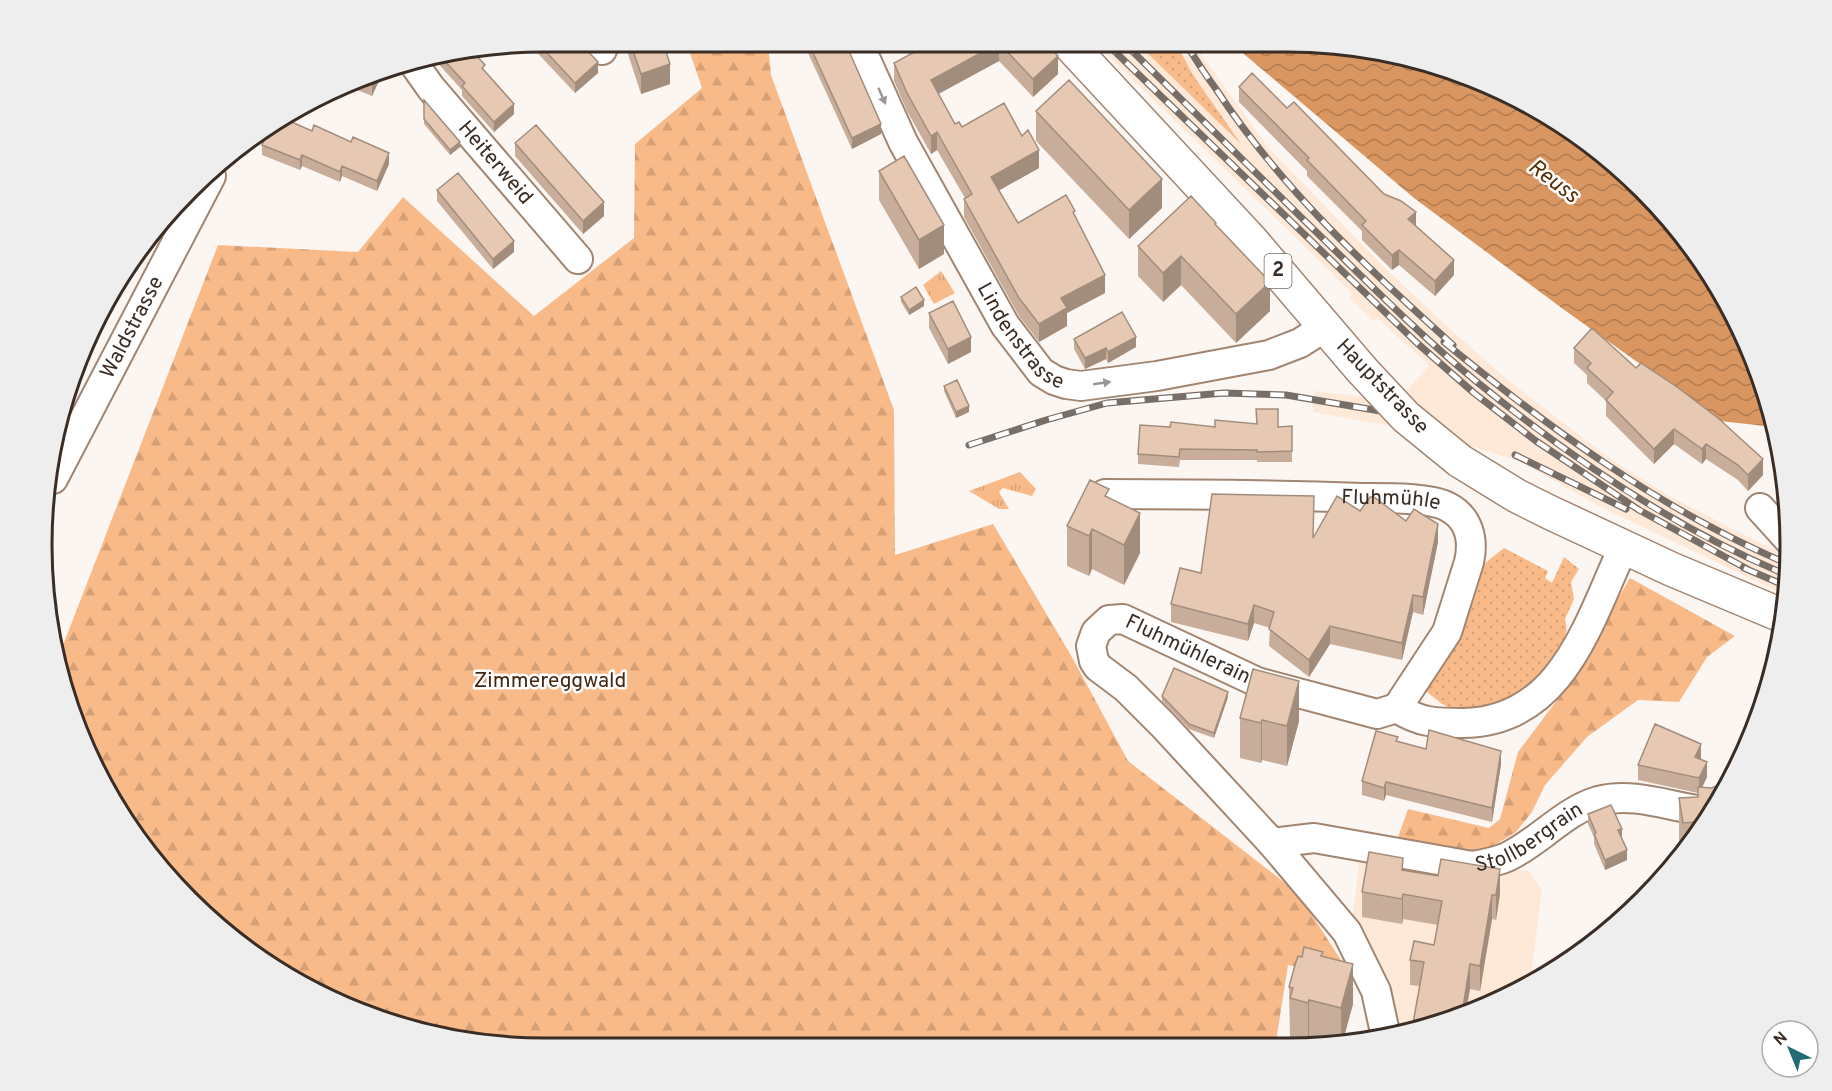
<svg xmlns="http://www.w3.org/2000/svg" width="1832" height="1091" font-family="Overpass,sans-serif">
	<style>
		.built { fill: #fee8d7 }
		.grass { fill: url(#grass-dots) }
		.forest { fill: url(#forest-firs) }
		.park { fill: url(#park-tufts) }
		.water { fill: url(#water-waves) }
		.lines { fill: none; stroke-linecap: round; stroke-linejoin: round }
		.minor-casing { stroke: #a18571; stroke-width: 32 }
		.major-casing { stroke: #a18571; stroke-width: 36 }
		.minor { stroke: #fff; stroke-width: 28 }
		.major { stroke: #fff; stroke-width: 33 }
		.rail-casing { stroke: #786e68; stroke-width: 7 }
		.rail { stroke: #fff; stroke-width: 4.5; stroke-dasharray: 14; stroke-linecap: butt }
		.major-bridge-casing { stroke: #a18571; stroke-width: 36; stroke-linecap: butt }
		.major-bridge { stroke: #fff; stroke-width: 33 }
		.wall { fill: #c7ad9a }
		.shaded-wall { fill: #a28d7d }
		.building { fill: #e7c9b3; stroke: #a28d7d; stroke-width: 1.5 }
		.oneway { fill: #9c9692 }
		.labels { text-anchor: middle; dominant-baseline: central; stroke-width: 5; stroke-linejoin: round; paint-order: stroke }
		.shield { fill: #fff; stroke: #746c66; stroke-width: 1.5 }
		.shield-label { font-size: 20px; font-weight: bold; fill: #392d25 }
		.street-label { font-size: 21px; fill: #392d25; stroke: #fff }
		.park-label { font-size: 21px; fill: #442811; stroke: #fff }
		.water-label { font-size: 22px; font-style: italic; fill: #592e01; stroke: #fff }
		.rim { fill: none; stroke: #392d25; stroke-width: 3 }
	</style>
	<defs>
		<pattern id="grass-dots" width="8" height="8" patternUnits="userSpaceOnUse" patternTransform="scale(1.5)"><rect width="8" height="8" fill="#f9ba89"/><path d="M2 2h.1M6 6h.1" fill="none" stroke="#d6a076" stroke-width="1.8" stroke-linecap="round"/></pattern>
		<pattern id="forest-firs" width="22" height="20" patternUnits="userSpaceOnUse" patternTransform="scale(1.5)"><rect width="22" height="20" fill="#f9ba89"/><path d="M5 1l3.5 6h-7zM16 11l3.5 6h-7z" fill="#d6a076"/></pattern>
		<pattern id="park-tufts" width="24" height="20" patternUnits="userSpaceOnUse" patternTransform="scale(1.5)"><rect width="24" height="20" fill="#f9ba89"/><path d="M3 7l-1-3M5 7V3M7 7l1-3M15 17l-1-3M17 17v-4M19 17l1-3" fill="none" stroke="#d6a076"/></pattern>
		<pattern id="water-waves" width="16" height="10" patternUnits="userSpaceOnUse" patternTransform="scale(1.5)"><rect width="16" height="10" fill="#da9661"/><path d="M0 5q4-4 8 0t8 0" fill="none" stroke="#b27b50"/></pattern>
	</defs>
	<rect width="100%" height="100%" fill="#fcf6f2"/>
	<!-- built -->
	<path class="built" d="M1095,43h42l101,97 -45,-65 -10,-18 15,-7 69,96 115,119 67,63 61,54 102,78 59,37 89,46 29,13 -4,39 -186,-89 -80,-45 -92,-29 -114,-20 2,-21 40,5 39,10 35,-41 -51,-46 -5,2 -24,-23 3,-4 -22,-23z
		M1359,862l114,23 18,-4 19,-11 19,1 13,18 -12,96 -113,47 -21,3 -44,-112z"/>
	<!-- grass -->
	<path class="grass" d="M1137,43h39l17,32 48,69z
		M1504,548l44,23 -3,7 7,5 12,-26 15,12 -8,13 3,17 -9,20c4,14 -1,22 -8,34 -20,33 -54,56 -93,55 -4,0 -10,1 -14,0 -9,-3 -19,-14 -27,-19l36,-57 14,-29 12,-40z"/>
	<!-- forest -->
	<path class="forest" d="M686,42h82l3,33 123,335 1,145 98,-31 79,133 56,104 170,132 55,86 -65,-14 -11,70 3,13h-768l-129,-26 -118,-58 -119,-112 -77,-145 -9,-54 158,-408 140,7 45,-55 131,119 100,-78 1,-94 67,-56z
		M1630,578l105,58 -28,21 -28,45 -41,-2 -51,37 -42,48 -13,27 -16,20 -31,19 -43,-1 -45,-10 11,-31 81,19 11,-9 18,-67 46,-61z"/>
	<!-- park -->
	<path class="park" d="M941,271l14,22 -21,11 -11,-19z
		M1020,472l16,17 -4,7 -29,-8 -4,4 10,17h-10l-30,-18z"/>
	<!-- water -->
	<path class="water" d="M1231,43h89l129,26 118,58 76,63 62,76 47,87 22,74 -54,-6 -157,-112 -149,-111z"/>
	<g class="lines">
		<defs>
			<g id="minor">
				<path d="M593,42l9,8"/>
				<path id="s1" d="M858,42l45,100 102,183 36,47 13,8 12,4 15,2 76,-10 112,-21 31,-12 25,-16"/>
				<path id="s2" d="M414,64l17,24 147,171"/>
				<path id="s3" d="M53,479l158,-303"/>
				<path id="s4" d="M1105,494c86,0 171,1 257,4 22,0 68,-1 86,9 21,11 26,33 21,55l-22,70 -50,76"/>
				<path d="M1760,508l29,32"/>
				<path d="M1397,708c23,15 39,15 66,15 100,-1 126,-103 161,-177"/>
				<path id="s5" d="M1272,843l42,-5 158,28c12,-2 24,-4 35,-9 32,-15 57,-46 91,-56 38,-10 77,8 114,11"/>
				<path id="s6" d="M1386,1037l-10,-46 -29,-59 -75,-89 -109,-118 -37,-37 -28,-21 -4,-6 -3,-15 5,-14 13,-12 14,-1 134,63 120,32 20,-6"/>
			</g>
			<path id="major" d="M1068,43l183,197 111,130
				M1460,461l57,35 32,16 122,57 112,47"/>
		</defs>
		<!-- minor casing -->
		<use href="#minor" class="minor-casing"/>
		<!-- major casing -->
		<use href="#major" class="major-casing"/>
		<!-- minor -->
		<use href="#minor" class="minor"/>
		<!-- major -->
		<use href="#major" class="major"/>
		<defs>
			<path id="rail" d="M1106,43l311,300 57,50 62,48 103,69 112,61
				M1124,43c61,60 123,121 184,181 55,53 109,109 169,158 95,77 197,146 310,193
				M1186,43c9,16 19,31 30,46 64,98 150,178 237,256
				M1444,342c106,87 217,168 344,222
				M969,445l77,-25 61,-17 117,-10 62,2 112,19
				M1515,455l111,54
				M1744,568l42,18"/>
		</defs>
		<!-- rail casing -->
		<use href="#rail" class="rail-casing"/>
		<!-- rail -->
		<use href="#rail" class="rail"/>
		<defs>
			<path id="major-bridge" d="M1362,370l44,47 54,44"/>
		</defs>
		<!-- major-bridge casing -->
		<use href="#major-bridge" class="major-bridge-casing"/>
		<!-- major-bridge -->
		<use href="#major-bridge" class="major-bridge"/>
	</g>
	<!-- wall -->
	<path class="wall" d="M546,42l52,31 -23,20 -45,-48z
		M618,42h45l7,42 -29,10 -15,-46 -5,2z
		M803,42h42l36,92 -29,15z
		M931,43h114l13,31 -25,23 -34,-36 -61,33 17,30 84,44 -40,22 19,33 57,-7 30,77 -38,20v13l-28,16 -20,-26 -55,-99v-18l1,-1 -28,-48 -6,4 -24,-43 -13,-30v-18z
		M475,54l10,17 29,43 -20,18 -32,-36v-6l-27,-30z
		M385,68l-13,28 -22,-9 34,-18z
		M1239,87l48,21 129,118 38,49 -19,21 -36,-31 -7,5 -30,-30v-9l-55,-55v-5l-68,-69z
		M424,100l36,47 -10,8 -26,-31z
		M1036,111l126,97 -33,31 -93,-98z
		M515,143l89,73 -21,18 -68,-78z
		M262,145l127,19 -12,27 -35,-15 -2,6 -38,-16 -2,4 -38,-15z
		M879,171l65,83 -25,15 -40,-69z
		M437,190l77,62 -21,17 -56,-68z
		M1216,226l54,85 -34,32 -55,-58 -18,17 -25,-26v-30z
		M901,297l23,9 -15,9 -8,-13z
		M929,313l42,39 -23,12 -19,-36z
		M1074,339l62,8 -28,16 -2,-4 -21,10 -11,-20z
		M1574,348l62,20 127,107 -15,16 -10,-11 -32,-21 -4,5 -28,-20 -20,20 -48,-48v-15l-19,-18v-8l-13,-12z
		M944,386l25,26 -13,6 -12,-27z
		M1256,424l22,3 14,-1v36h-35v-2h-77l-1,7 -41,-3v-10l32,-27h45z
		M1109,498l31,55 -16,32 -32,-16 -3,7 -22,-10v-40z
		M1360,511l46,10 32,21 -15,73 -10,-3 -11,48 -72,-16 -21,33 -40,-31 1,-18 -16,-5 -6,18 -77,-19v-18l30,-31 113,-35z
		M1162,696l66,1 -14,41 -25,-9 -27,-28z
		M1240,718l59,3 -12,45 -25,-6 -1,3 -21,-5z
		M1398,742l28,7 75,15 -9,58 -106,-27 -2,6 -22,-6v-14z
		M1701,759l6,18 -5,10 9,1 16,-3 -22,41 -24,27 -2,-15v-40l19,-1v-4l-60,-13v-15z
		M1588,814l34,24 5,22 -22,10 -11,-26v-7l-6,-13z
		M1403,870l97,24 -4,26 -4,-1 -12,72 -10,-2 -4,22 -49,21 -5,1 8,-47 -10,-1v-25l24,-15 4,-20 -35,-6 -1,5 -40,-7v-25z
		M1323,956l30,48 -11,40 -11,2 -22,-6 -1,3 -18,-5 -1,-51 13,-30z"/>
	<!-- shaded-wall -->
	<path class="shaded-wall" d="M621,42h5v6l-5,2z
		M999,43v18l-68,37v-18z
		M1058,56v18l-25,23v-18z
		M598,62v11l-23,20v-10z
		M670,64v20l-29,10v-20z
		M385,68l-13,28v-21z
		M514,104v10l-20,18v-10z
		M881,124v10l-29,15v-11z
		M937,132v18l-6,4v-18z
		M460,142v5l-10,8v-5z
		M1039,150v18l-48,27v-18z
		M389,153v11l-12,27v-10z
		M302,155v11l-2,4v-10z
		M342,166v10l-2,6v-10z
		M1162,179v29l-33,31v-29z
		M604,202v14l-21,18v-13z
		M1416,212v15l-8,-8z
		M944,225v29l-25,15v-29z
		M514,241v11l-21,17v-10z
		M1399,250v15l-7,5v-15z
		M1181,256v29l-18,17v-29z
		M1454,260v15l-19,21v-15z
		M1105,275v18l-38,20v13l-28,16v-18l22,-26z
		M1270,282v29l-34,32v-29z
		M924,300v6l-15,9v-5z
		M971,337v15l-23,12v-15z
		M1136,337v10l-28,16v-11z
		M1106,348v11l-21,10v-11z
		M969,406v6l-13,6v-6z
		M1674,429v15l-20,20v-15z
		M1706,444v15l-4,5v-15z
		M1763,459v16l-15,16v-16z
		M1140,513v40l-16,32v-40z
		M1438,524v18l-15,73v-18z
		M1092,529v40l-3,7v-40z
		M1413,595v17l-11,48v-17z
		M1254,605v18l-6,18v-17z
		M1330,626v18l-21,33v-17z
		M1299,681v40l-12,45v-40z
		M1228,692v5l-14,41v-5z
		M1262,720v40l-1,3v-40z
		M1701,744v15l-6,13v-15z
		M1501,751v13l-9,58v-14z
		M1707,762v15l-8,17v-16z
		M1386,782v13l-2,6v-13z
		M1622,829v10l-4,-9z
		M1627,850v10l-22,10v-10z
		M1500,869v25l-4,26v-25z
		M1403,894v25l-1,5v-25z
		M1492,895v24l-12,72v-25z
		M1353,964v40l-11,40h-1v-36z
		M1470,964v25l-4,22 -4,2z
		M1309,1000v40l-1,3v-40z"/>
	<!-- building -->
	<path class="building" d="M546,42h33l19,20 -23,21 -37,-40z
		M630,42h33l7,22 -29,10z
		M808,42h37l36,82 -29,14z
		M931,43h114l13,13 -25,23 -34,-36 -68,37 24,44 4,-2 3,5 42,-24 18,33 6,-6 11,20 -48,27 27,46 48,-28 9,16 -2,1 32,63 -44,23 6,10 -28,16 -20,-26 -55,-99 8,-5 -35,-62 -6,4 -24,-43 -13,-30z
		M475,54l10,11 -3,3 32,36 -20,18 -32,-36 3,-3 -22,-24z
		M1252,73l35,35 7,-6 90,92 17,7 15,11 -8,7 46,41 -19,21 -36,-31 -7,5 -30,-30 4,-4 -59,-61 2,-2 -70,-71z
		M1069,80l93,99 -33,31 -93,-99z
		M424,100l36,42 -10,8 -26,-31z
		M287,120l25,11 2,-6 37,17 2,-5 36,16 -12,28 -35,-15 -2,6 -38,-17 -2,5 -38,-15 7,-15z
		M536,125l68,77 -21,19 -68,-78z
		M904,156l40,69 -25,15 -40,-69z
		M458,173l56,68 -21,18 -56,-69z
		M1191,196l25,27 -1,1 55,58 -34,32 -55,-58 -18,17 -25,-27z
		M916,287l8,13 -15,10 -8,-13z
		M953,301l18,36 -23,12 -19,-36z
		M1122,312l14,25 -28,15 -2,-4 -21,10 -11,-19z
		M1592,328l44,40 5,-5 36,24 41,31 45,41 -15,16 -10,-10 -32,-21 -4,5 -28,-20 -20,20 -48,-49 7,-8 -26,-24 4,-5 -17,-15z
		M957,380l12,26 -13,6 -12,-26z
		M1256,409h22v18l14,-1v25l-35,1v-2l-77,-1 -1,8 -41,-3 2,-29 30,2 1,-5 44,5v-7l42,4z
		M1090,480l19,9 -4,7 35,17 -16,32 -32,-16 -3,7 -22,-10z
		M1212,494l102,2 -1,42 24,-42 23,15 10,-14h4l32,24 8,-12 24,15 -15,73 -10,-2 -11,48 -72,-17 -21,34 -40,-31 5,-17 -20,-7 -6,19 -77,-20 9,-36 21,5z
		M1174,668l54,24 -14,41 -25,-9 -27,-28z
		M1253,669l46,12 -12,45 -25,-6 -1,3 -21,-5z
		M1762,678l7,2 -17,58 -9,16 -3,-1z
		M1655,724l46,20 -6,13 12,5 -8,16 -61,-13z
		M1429,730l72,21 -9,57 -106,-26 -2,6 -22,-7 14,-50 22,6 -2,4 30,8z
		M1726,783l1,2 -19,36 -25,2 -4,-25 19,-1v-10l13,1z
		M1611,805l11,24 -4,1 9,20 -22,10 -11,-26 2,-1 -8,-19z
		M1369,852l34,6 -1,12 36,6 3,-17 59,10 -4,26h-4l-12,71 -10,-2 -8,49 -42,18 -8,-2 12,-67 -14,-2 4,-19 20,4 8,-44 -39,-7 -1,5 -40,-7z
		M1304,947l19,5 -2,4 32,8 -12,44 -32,-8 -1,3 -18,-5 3,-10 -4,-1 6,-22 3,-9 4,1z"/>
	<!-- one-way arrows -->
	<defs><path id="oneway-solid" d="M-6-.8H1V-3.2L6.5 0L1 3.2V.8H-6Z" transform="scale(1.5)"/></defs>
	<g class="oneway">
		<use href="#oneway-solid" transform="translate(882 96) rotate(66)"/>
		<use href="#oneway-solid" transform="translate(1102 383) rotate(-8)"/>
	</g>
	<g class="labels">
		<!-- shield labels -->
		<rect class="shield" x="1264.5" y="254" width="27" height="34" rx="4.5"/>
		<g class="shield-label">
			<text x="1278" y="271">2</text>
		</g>
		<!-- street labels -->
		<g class="street-label">
			<text stroke="none"><textPath href="#s2" startOffset="128">Heiterweid</textPath></text>
			<text stroke="none"><textPath href="#s3" startOffset="171">Waldstrasse</textPath></text>
			<text stroke="none"><textPath href="#s1" startOffset="338">Lindenstrasse</textPath></text>
			<text transform="translate(1382 387) rotate(46)">Hauptstrasse</text>
			<text stroke="none"><textPath href="#s4" startOffset="286">Fluhmühle</textPath></text>
			<text stroke="none"><textPath href="#s6" startOffset="618">Fluhmühlerain</textPath></text>
			<text stroke="none"><textPath href="#s5" startOffset="267">Stollbergrain</textPath></text>
		</g>
		<!-- park labels -->
		<g class="park-label">
			<text x="550" y="681">Zimmereggwald</text>
		</g>
		<!-- water labels -->
		<g class="water-label">
			<text transform="translate(1553 182) rotate(37)">Reuss</text>
		</g>
	</g>
	<!-- crop -->
	<path d="M0 0H1832V1091H0ZM545 52H1287A493 493 0 0 1 1780 545V545A493 493 0 0 1 1287 1038H545A493 493 0 0 1 52 545V545A493 493 0 0 1 545 52Z" fill="#efeeee" fill-rule="evenodd"/>
	<path class="rim" d="M545 52H1287A493 493 0 0 1 1780 545V545A493 493 0 0 1 1287 1038H545A493 493 0 0 1 52 545V545A493 493 0 0 1 545 52Z"/>
	<!-- north arrow -->
	<g transform="translate(1790 1049) rotate(317)"><circle r="28" fill="#ffffff" stroke="#b0aba8" stroke-width="1.5"/>
	<path d="M0-4.5L10 22L0 15L-10 22Z" fill="#216b75"/>
	<text y="-9" font-size="16" font-weight="bold" text-anchor="middle" fill="#392d25">N</text>
	</g>
</svg>
